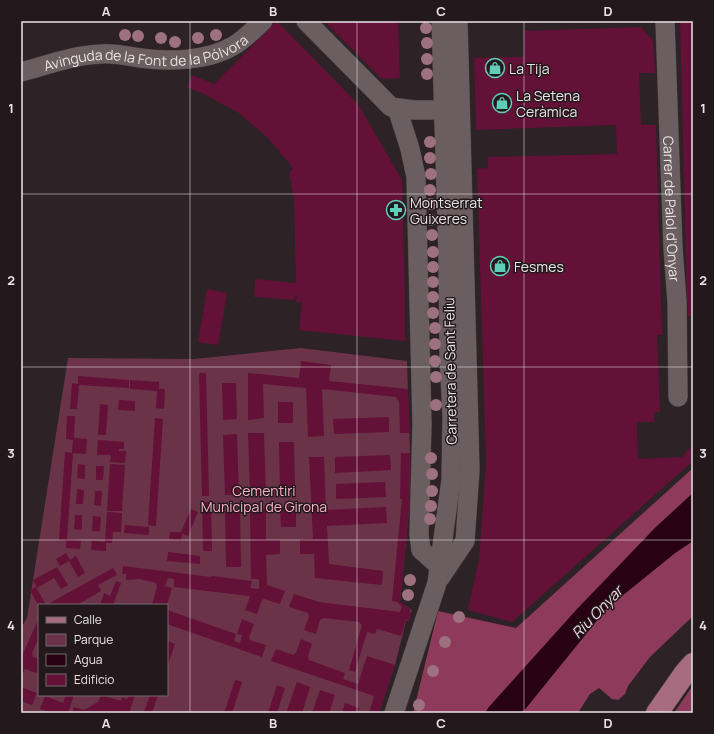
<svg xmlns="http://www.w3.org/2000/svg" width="714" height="734" font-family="Manrope,sans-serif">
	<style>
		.green { fill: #6b3348; fill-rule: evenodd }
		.forest { fill: #8e3a5b }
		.water { fill: #280112 }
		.building { fill: #631137 }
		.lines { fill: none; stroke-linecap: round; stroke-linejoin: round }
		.minor-casing { stroke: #483f42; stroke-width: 20 }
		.major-casing { stroke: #483f42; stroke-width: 23 }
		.minor { stroke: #6a5e61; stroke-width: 19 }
		.major { stroke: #a76c80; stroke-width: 22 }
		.tree { fill: #9d717f }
		.grid { fill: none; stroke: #eae3e5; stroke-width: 1; stroke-opacity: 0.55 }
		.labels { text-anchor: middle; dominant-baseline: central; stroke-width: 3; stroke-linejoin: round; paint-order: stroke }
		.street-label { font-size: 14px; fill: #eae3e5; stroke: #23191c }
		.poi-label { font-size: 14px; fill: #eae3e5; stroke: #23191c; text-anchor: start }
		.park-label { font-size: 14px; fill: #f9b1c8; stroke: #23191c }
		.water-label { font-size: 15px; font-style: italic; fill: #efd5dd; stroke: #23191c }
		.neatline { fill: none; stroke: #eae3e5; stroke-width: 1.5 }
		.grid-label { font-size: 13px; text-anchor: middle; font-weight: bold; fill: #eae3e5 }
	</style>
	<rect width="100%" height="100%" fill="#2d2225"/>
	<!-- green -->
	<path class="green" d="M301,348l106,13 3,92 -1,58 -9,91 12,8 -3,11h-3l-11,44 -16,48h-358v-85l6,-10 41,-260 126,1zM39,605h128v90h-128z"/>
	<!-- forest -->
	<path class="forest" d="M693,468v25l-38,35 -166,179 -4,6h-72l25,-102 78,17z
		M693,541v75l-43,41 -22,29 -3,8 -7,6 -6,-1 -13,-11 -9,6 -12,19h-56l85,-105 68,-55z
		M693,685v28h-19z"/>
	<!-- water -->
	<path class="water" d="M693,493v48l-18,12 -68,55 -85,105h-37l4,-6 88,-98 78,-81z"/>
	<!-- building -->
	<path class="building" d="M277,21l81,83 44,76 3,115v46l-106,-11 3,-28h-6l1,-7h-2l-1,5 -40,-3 1,-18 41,4 -2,-84 -5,-26 4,-5 -25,-30 -29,-25 -35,-19 -17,-7 5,-12 22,9z
		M324,21h74l2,57 -18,1z
		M680,21h13v295h-5v-14h-1z
		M641,27l12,13 2,33h-16l2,52h15l6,210h-5l3,77h-6v10h-17l1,37 45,-2 -1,-1 11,-11v16l-181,161 -44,-12 11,-51 7,-96 -9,-294 11,-1v-11l129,-3 -1,-29 -140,5 -2,-72 51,-1 -1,-26z
		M207,289l20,4 -9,52 -20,-3z
		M301,361l30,4 -2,16 79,8 2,44h-10l-1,-31 -3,-5 -74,-8 2,47 -16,1 -2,-49 -43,-4 1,34 -16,2v-47l51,5z
		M199,373h7l3,123h-7z
		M78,376l51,4v8l-50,-3 -2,24h-7l2,-26 6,1z
		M130,380l29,2v7h6l-1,20 -8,-1 1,-17 -27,-2z
		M222,383h14l1,36 -14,1z
		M119,400l16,1v10l-17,-1z
		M278,402h15v21h-15z
		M100,404l8,1 -2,30h-8z
		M67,416h8l-1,22 13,1 -1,15 -14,-1 1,-13 -7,-1z
		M389,417v15l-55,2 -1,-15z
		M155,418l8,1 -7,107 -8,-1z
		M248,433h16l2,62h-16z
		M237,434l2,61h-14l-2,-60z
		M98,440l26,2v7h-5v2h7l-1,12 -15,-1 1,-7h-14z
		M279,442h15l1,50h-15z
		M65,452l8,1 -6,86 14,1 -1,9 -14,-1v-7l-7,-1z
		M401,453h9l-1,46h3l-1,12h-2l-9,91 9,6 2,5v2l-2,6 -3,-1 -5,16 -24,-7 -2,5 -8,-2 -12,40 -6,-2 13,-45 -3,-3 -35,-4 -4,2 -4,14 -12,-4 5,-14 -1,-3 -19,-6 5,-13 25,8 81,10 2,-5 -5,-5 -5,-1 10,-102h-2z
		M390,455l1,15 -56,3v-16z
		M309,457h15l2,53 60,-3 1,16 -60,3 2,38 54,7 -1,14 -67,-7 -1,-24h-14v-15h13z
		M78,464l7,1v14l-8,-1z
		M110,464l15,1 -3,46h-15z
		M96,466h8l-1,14h-7z
		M385,482l1,15 -50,2v-15z
		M77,489l7,1 -1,14h-7z
		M95,491h7l-1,15 -7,-1z
		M202,502h9l1,49h-9z
		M296,506v21h-15l-1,-20z
		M191,509l7,3 -10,24 -6,-2 -1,6 -12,-1 1,-7h11z
		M250,509h16v31h14v14l-14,1 1,30 18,6 -5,13 -16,-5 -2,1 -5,14 -12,-4 5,-13 -1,-1 -75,-9v-8l-6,-1 -3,8 7,2 -5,17h-15l5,-18 -1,-4 -17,-4 -13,1v-6h-4l1,-8 88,11 1,-1 40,5 -2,7 9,1v-10h-8z
		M225,511h15l1,56h-15z
		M107,512l15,1 -1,19h-8l-1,11h-6v8l-15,-1 1,-9 13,1z
		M75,515h7v15l-8,-1z
		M93,516l8,1 -1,14h-8z
		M125,525l24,2v8l-25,-2z
		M168,552l32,4v8l-33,-3z
		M66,553l4,7 6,-4 9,17 -7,4 -9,-16 -9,5 -4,-7z
		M57,567l11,18 -7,4 -7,-11 -17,10 -4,-8z
		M113,568l4,7 -19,10 3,6 -24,14h-39l-8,-15 6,-3 10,18z
		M116,581l5,2 -8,22h-13l4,-12 6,3z
		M167,610l69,24 -2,7 6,2 2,-8 -5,-1 5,-15 12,5 -5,13 1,3 16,5 -4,12 -95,-33z
		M39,618v19l-7,16 1,4 6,2v15l-14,-5 -4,8v-19z
		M301,639l11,5 -4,12 1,4 36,13 -2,6 15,5 9,-28 28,9 -16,48h-10l5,-17 -103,-35 5,-12 17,6 3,-2z
		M168,641l7,3 -8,23v-23z
		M235,680l7,2 -10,31h-8z
		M297,682l13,5 -8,26h-16z
		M277,685l8,3 -8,25h-9z
		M21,687l16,6 -5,12 -11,-4z
		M320,690l15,5 -6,18h-17z
		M66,695h8l-6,18h-15l-13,-4 5,-13 18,7z
		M101,695l20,6 1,-4 5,2 2,-4h6l-6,18h-57l2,-6 10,3 14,-8z
		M150,695h8l-6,18h-6l-2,-1z
		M345,703l14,5 -1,5h-16z"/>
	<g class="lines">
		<defs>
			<g id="minor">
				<path d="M306,21l85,86 23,3h29"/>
				<path id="s1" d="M665,21l8,227 4,54 1,95"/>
				<path id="s2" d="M21,72c26,-7 53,-17 80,-18 14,-1 26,2 39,4 28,4 68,3 93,-12 11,-6 20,-16 30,-25"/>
				<path d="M397,108l13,41 6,28 6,247 -3,111 2,15 18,16"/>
				<path d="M440,578l25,-37 5,-71 -12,-449"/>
				<path d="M394,713l43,-130 14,-103 1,-64 -3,-60 -1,-98 -7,-237"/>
			</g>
			<path id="major" d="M657,713l28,-40 8,-9"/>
		</defs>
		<!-- minor casing -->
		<use href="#minor" class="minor-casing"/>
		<!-- major casing -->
		<use href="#major" class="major-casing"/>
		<!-- minor -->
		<use href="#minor" class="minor"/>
		<!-- major -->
		<use href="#major" class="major"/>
	</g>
	<!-- trees -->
	<g class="tree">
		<circle cx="426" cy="28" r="6"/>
		<circle cx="125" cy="35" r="6"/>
		<circle cx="216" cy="35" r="6"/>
		<circle cx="138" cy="36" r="6"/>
		<circle cx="161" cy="38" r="6"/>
		<circle cx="198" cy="38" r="6"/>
		<circle cx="175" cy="42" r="6"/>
		<circle cx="427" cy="43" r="6"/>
		<circle cx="427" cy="59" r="6"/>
		<circle cx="427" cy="74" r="6"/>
		<circle cx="430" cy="142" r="6"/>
		<circle cx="430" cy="158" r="6"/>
		<circle cx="431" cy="174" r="6"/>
		<circle cx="430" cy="190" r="6"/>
		<circle cx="431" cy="204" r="6"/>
		<circle cx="431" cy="220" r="6"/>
		<circle cx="432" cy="235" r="6"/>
		<circle cx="433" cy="252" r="6"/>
		<circle cx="433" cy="267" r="6"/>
		<circle cx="433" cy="282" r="6"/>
		<circle cx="433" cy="297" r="6"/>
		<circle cx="433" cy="313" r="6"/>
		<circle cx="435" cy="328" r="6"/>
		<circle cx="435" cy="344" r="6"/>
		<circle cx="435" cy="361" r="6"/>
		<circle cx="436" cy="377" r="6"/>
		<circle cx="436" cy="405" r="6"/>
		<circle cx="431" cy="458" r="6"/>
		<circle cx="432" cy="474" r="6"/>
		<circle cx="432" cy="491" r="6"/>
		<circle cx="431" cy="506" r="6"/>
		<circle cx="430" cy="519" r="6"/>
		<circle cx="410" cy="580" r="6"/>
		<circle cx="408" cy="595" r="6"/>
		<circle cx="459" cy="617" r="6"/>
		<circle cx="445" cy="642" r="6"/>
		<circle cx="433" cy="671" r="6"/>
		<circle cx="419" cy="705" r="6"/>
	</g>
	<!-- grid -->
	<path class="grid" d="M190,21v692M357,21v692M524,21v692M21,194h672M21,367h672M21,540h672"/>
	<!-- icons -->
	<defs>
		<symbol id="shop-ring" viewBox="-11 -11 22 22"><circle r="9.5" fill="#23191c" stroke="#5eceb8" stroke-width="1.5"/><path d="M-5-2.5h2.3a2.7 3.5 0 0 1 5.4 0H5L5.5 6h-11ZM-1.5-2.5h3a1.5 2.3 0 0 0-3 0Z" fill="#5eceb8"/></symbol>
		<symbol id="pharmacy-ring" viewBox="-11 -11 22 22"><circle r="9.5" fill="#23191c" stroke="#5eceb8" stroke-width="1.5"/><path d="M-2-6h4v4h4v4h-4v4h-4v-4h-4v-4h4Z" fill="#5eceb8"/></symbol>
	</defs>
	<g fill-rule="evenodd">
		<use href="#shop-ring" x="484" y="57" width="22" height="22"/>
		<use href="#shop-ring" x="491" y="92" width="22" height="22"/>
		<use href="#pharmacy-ring" x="385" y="199" width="22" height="22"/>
		<use href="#shop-ring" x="489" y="255" width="22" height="22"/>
	</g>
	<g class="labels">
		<!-- street labels -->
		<g class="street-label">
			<text stroke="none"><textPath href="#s2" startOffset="128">Avinguda de la Font de la Pólvora</textPath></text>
			<text stroke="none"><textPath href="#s1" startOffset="188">Carrer de Palol d'Onyar</textPath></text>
			<text transform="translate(450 371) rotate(-91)">Carretera de Sant Feliu</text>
		</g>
		<!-- poi labels -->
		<g class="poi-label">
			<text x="509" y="68">La Tija</text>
			<text x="516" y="95">La Setena<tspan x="516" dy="16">Ceràmica</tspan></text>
			<text x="410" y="202">Montserrat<tspan x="410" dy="16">Guixeres</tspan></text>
			<text x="514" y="266">Fesmes</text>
		</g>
		<!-- park labels -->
		<g class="park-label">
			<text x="264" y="490">Cementiri<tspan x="264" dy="16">Municipal de Girona</tspan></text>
		</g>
		<!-- water labels -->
		<g class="water-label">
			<text transform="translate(597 612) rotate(-46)">Riu Onyar</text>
		</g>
	</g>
	<!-- border -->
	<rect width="714" height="734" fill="none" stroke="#23191c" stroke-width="44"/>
	<!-- legend -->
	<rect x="38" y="604" width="130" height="92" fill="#23191c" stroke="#736a6c"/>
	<rect x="46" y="617" width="20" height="6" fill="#a76c80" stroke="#736a6c"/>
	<text x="74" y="624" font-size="12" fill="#eae3e5">Calle</text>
	<rect x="46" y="634" width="20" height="12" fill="#6b3348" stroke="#736a6c"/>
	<text x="74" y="644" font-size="12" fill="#eae3e5">Parque</text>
	<rect x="46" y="654" width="20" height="12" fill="#280112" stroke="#736a6c"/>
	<text x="74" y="664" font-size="12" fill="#eae3e5">Agua</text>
	<rect x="46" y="674" width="20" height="12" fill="#631137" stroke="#736a6c"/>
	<text x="74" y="684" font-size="12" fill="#eae3e5">Edificio</text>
	<rect x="22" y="22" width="670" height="690" class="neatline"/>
	<g class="grid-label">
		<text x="106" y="16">A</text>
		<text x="273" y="16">B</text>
		<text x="441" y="16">C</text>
		<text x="608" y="16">D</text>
		<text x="11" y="113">1</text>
		<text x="703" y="113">1</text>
		<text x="11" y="285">2</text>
		<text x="703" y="285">2</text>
		<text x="11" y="458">3</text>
		<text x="703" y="458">3</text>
		<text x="11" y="630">4</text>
		<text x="703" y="630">4</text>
		<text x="106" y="728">A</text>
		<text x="273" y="728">B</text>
		<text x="441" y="728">C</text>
		<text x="608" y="728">D</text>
	</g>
</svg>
